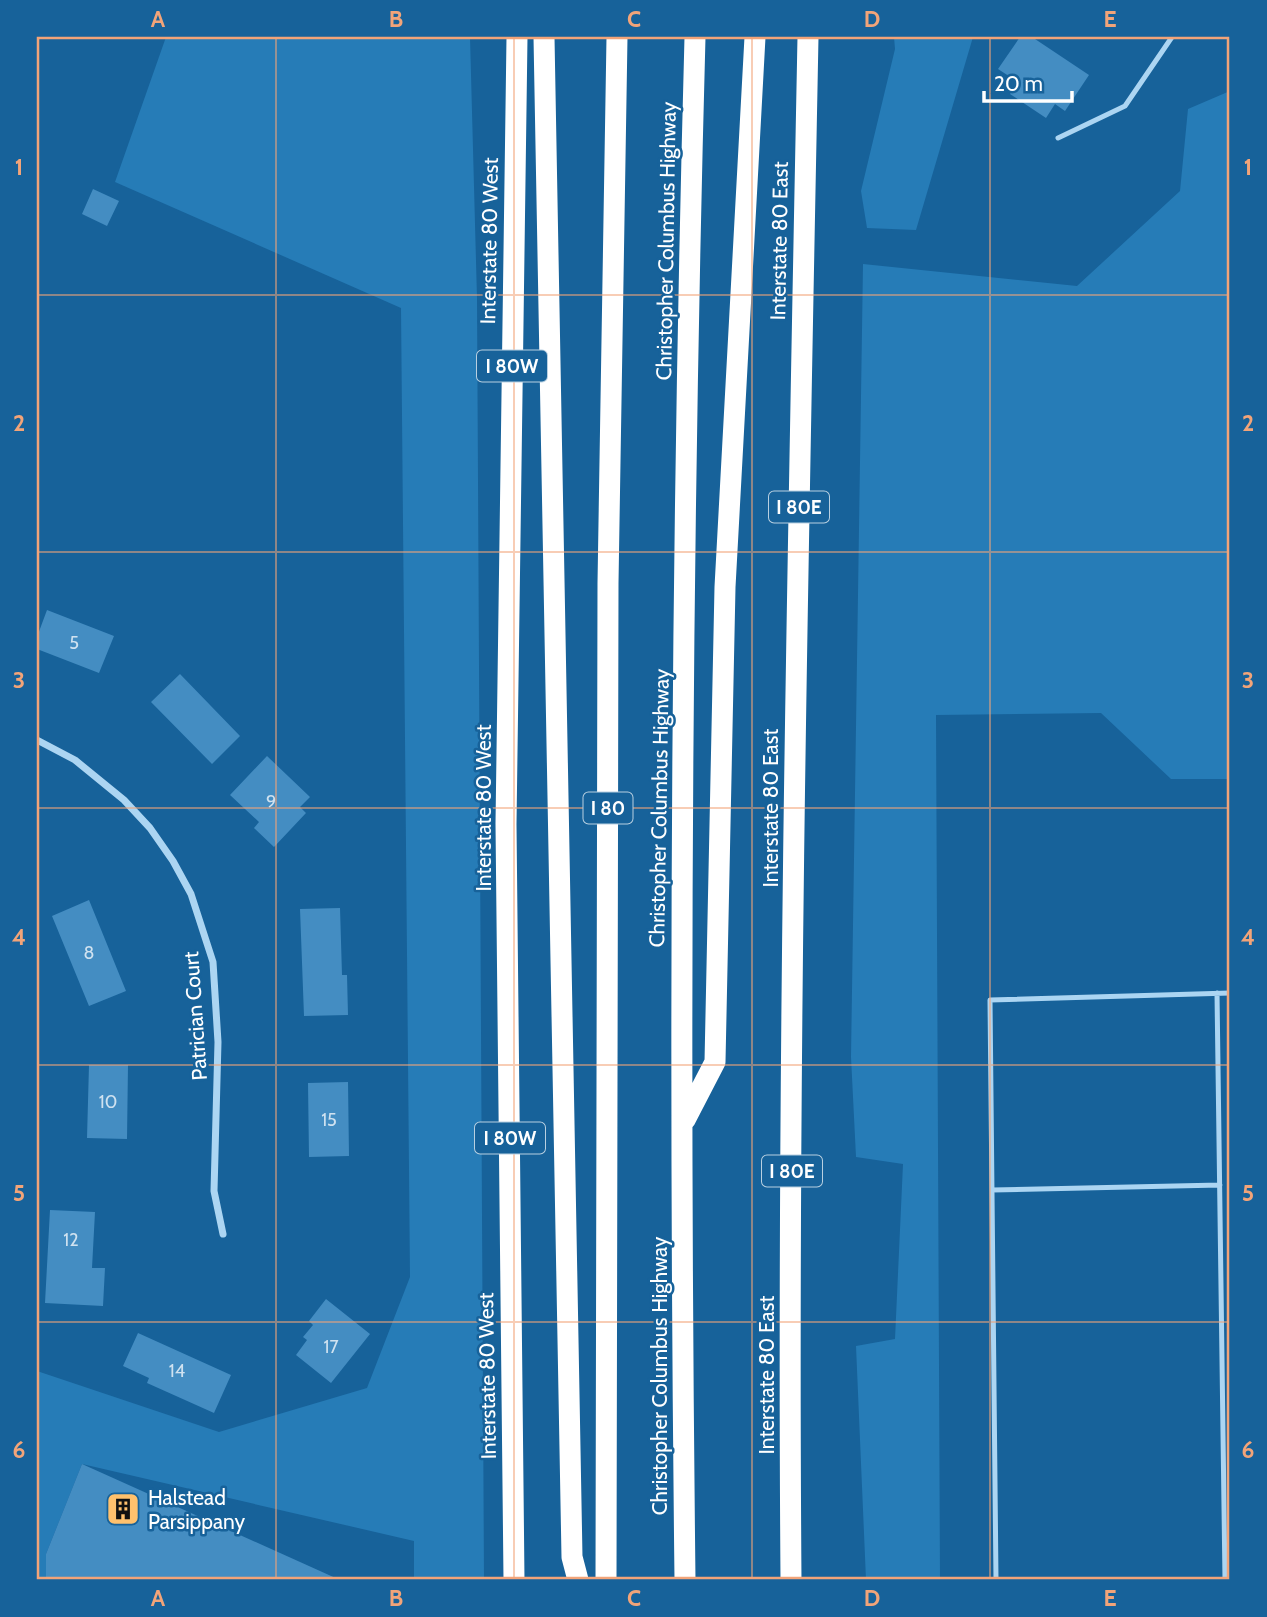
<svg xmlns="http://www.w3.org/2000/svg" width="1267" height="1617" font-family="Cabin,sans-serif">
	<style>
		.green { fill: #267cb7 }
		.building { fill: #448dc2 }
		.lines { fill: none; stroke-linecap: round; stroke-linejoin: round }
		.service { stroke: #acd5f2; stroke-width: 5 }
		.minor { stroke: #acd5f2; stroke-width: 7 }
		.motorway { stroke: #fff; stroke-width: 21 }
		.grid { fill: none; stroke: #f2a479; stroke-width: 2; stroke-opacity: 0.55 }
		.labels { text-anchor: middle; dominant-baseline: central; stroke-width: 5; stroke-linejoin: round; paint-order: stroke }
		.number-label { font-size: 18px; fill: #d0e2f0 }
		.shield { fill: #17629a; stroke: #b9d0e1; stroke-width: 2 }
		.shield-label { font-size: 19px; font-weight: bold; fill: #fff }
		.street-label { font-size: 21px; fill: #fff; stroke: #17629a }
		.poi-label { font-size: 21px; fill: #fff; stroke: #17629a; text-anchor: start }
		.neatline { fill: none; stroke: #f2a479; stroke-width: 2.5 }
		.grid-label { font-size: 23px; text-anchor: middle; font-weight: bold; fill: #f2a479 }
	</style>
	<rect width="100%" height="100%" fill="#17629a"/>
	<!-- green -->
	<path class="green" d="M166,37h304l7,261 7,1282h-70v-39l-332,-77 -36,90v26h-9v-209l182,61 148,-44 43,-111 -9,-969 -286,-126z
		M894,37h79l-57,193 -49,-2 -6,-37 34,-142z
		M1230,91v688h-59l-70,-66 -165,2 4,865h-74l-10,-234 39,-7 8,-175 -47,-7 -5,-100 12,-793 214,22 103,-95 8,-82z"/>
	<!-- building -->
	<path class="building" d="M1020,37h12l57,38 -24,36 -10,-7 -9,14 -36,-24 8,-12 -20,-13z
		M93,189l26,12 -12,25 -25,-12z
		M47,610l67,26 -15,37 -62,-24v-12z
		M180,674l60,62 -28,28 -61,-62z
		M267,756l43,41 -10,10 6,6 -32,34 -20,-19 5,-6 -29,-27z
		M89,900l37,91 -37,15 -37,-90z
		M340,908l2,67h5l1,40 -44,1 -4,-107z
		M89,1065h39l-1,74 -40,-1z
		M348,1082l1,74 -40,1 -1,-74z
		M50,1210l45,2 -3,56h13l-2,38 -58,-3z
		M326,1299l44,35 -39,49 -35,-28 11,-15 -4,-3 10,-12 -4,-4z
		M138,1333l93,42 -17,38 -67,-30 2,-5 -26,-12z
		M82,1464l258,116h-294v-26z"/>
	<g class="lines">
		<!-- service -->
		<path class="service" d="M1058,138l67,-32 47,-69
			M1217,993l8,587
			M992,1190l228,-5
			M996,1580l-6,-580 240,-7"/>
		<!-- minor -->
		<path class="minor" d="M37,740l38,20 49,40 26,28 23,33 18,33 22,68 5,80 -4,149 9,43"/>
		<!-- motorway -->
		<path class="motorway" d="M544,37l28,1520 6,23
			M685,1120l30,-58 10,-475 30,-550
			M514,1580l-8,-756 11,-787
			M606,1580l2,-997 9,-546
			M685,1580c-6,-514 -4,-1029 10,-1543
			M791,1580c-4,-514 7,-1029 17,-1543"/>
	</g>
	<!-- grid -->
	<path class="grid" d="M276,37v1543M514,37v1543M752,37v1543M990,37v1543M37,295h1193M37,552h1193M37,808h1193M37,1065h1193M37,1322h1193"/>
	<!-- icons -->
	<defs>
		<symbol id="building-square" viewBox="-11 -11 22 22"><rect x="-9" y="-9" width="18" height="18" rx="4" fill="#ffc16d" stroke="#17629a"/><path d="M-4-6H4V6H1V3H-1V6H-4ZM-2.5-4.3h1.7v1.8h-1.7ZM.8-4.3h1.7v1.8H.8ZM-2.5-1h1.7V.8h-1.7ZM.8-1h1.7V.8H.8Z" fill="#111"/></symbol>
	</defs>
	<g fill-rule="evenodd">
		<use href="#building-square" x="104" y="1490" width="38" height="38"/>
	</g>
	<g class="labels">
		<!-- number labels -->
		<g class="number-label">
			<text x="74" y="643">5</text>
			<text x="271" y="802">9</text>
			<text x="89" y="953">8</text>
			<text x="108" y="1102">10</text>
			<text x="329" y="1120">15</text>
			<text x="71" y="1240">12</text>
			<text x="331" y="1347">17</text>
			<text x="177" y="1371">14</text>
		</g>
		<!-- shield labels -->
		<g class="shield">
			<rect x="477" y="350.5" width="70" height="31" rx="5"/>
			<rect x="769" y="491.5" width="60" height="31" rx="5"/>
			<rect x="583.5" y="792.5" width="49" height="31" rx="5"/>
			<rect x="475" y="1122.5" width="70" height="31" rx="5"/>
			<rect x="762" y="1155.5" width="60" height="31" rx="5"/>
		</g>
		<g class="shield-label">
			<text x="512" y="366">I 80W</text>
			<text x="799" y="507">I 80E</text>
			<text x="608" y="808">I 80</text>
			<text x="510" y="1138">I 80W</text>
			<text x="792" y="1171">I 80E</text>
		</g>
		<!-- street labels -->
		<g class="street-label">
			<text transform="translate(489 241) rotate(-89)">Interstate 80 West</text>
			<text transform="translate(666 241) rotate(-89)">Christopher Columbus Highway</text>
			<text transform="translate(779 241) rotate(-89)">Interstate 80 East</text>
			<text transform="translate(483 808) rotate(-90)">Interstate 80 West</text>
			<text transform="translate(659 808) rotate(-89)">Christopher Columbus Highway</text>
			<text transform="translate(770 808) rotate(-90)">Interstate 80 East</text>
			<text transform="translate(195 1016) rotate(-94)">Patrician Court</text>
			<text transform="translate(766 1375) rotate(-90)">Interstate 80 East</text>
			<text transform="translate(487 1376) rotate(-91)">Interstate 80 West</text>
			<text transform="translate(659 1376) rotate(-90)">Christopher Columbus Highway</text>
		</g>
		<!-- poi labels -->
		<g class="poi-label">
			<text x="148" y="1497">Halstead<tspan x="148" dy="24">Parsippany</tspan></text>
		</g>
	</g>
	<!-- border -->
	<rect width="1267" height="1617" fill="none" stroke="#17629a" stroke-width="77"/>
	<!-- scale -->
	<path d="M984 91v10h88v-10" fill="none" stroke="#ffffff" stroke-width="3.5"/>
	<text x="994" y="91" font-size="21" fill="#ffffff" stroke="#17629a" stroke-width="5" paint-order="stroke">20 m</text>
	<rect x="38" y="38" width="1190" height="1540" class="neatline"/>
	<g class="grid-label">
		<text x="158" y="27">A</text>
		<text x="396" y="27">B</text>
		<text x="634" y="27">C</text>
		<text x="872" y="27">D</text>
		<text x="1110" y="27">E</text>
		<text x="19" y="175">1</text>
		<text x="1248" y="175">1</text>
		<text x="19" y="431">2</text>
		<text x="1248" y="431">2</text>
		<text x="19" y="688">3</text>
		<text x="1248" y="688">3</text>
		<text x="19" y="945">4</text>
		<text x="1248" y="945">4</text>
		<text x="19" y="1201">5</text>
		<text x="1248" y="1201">5</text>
		<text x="19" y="1458">6</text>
		<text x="1248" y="1458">6</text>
		<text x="158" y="1606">A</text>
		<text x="396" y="1606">B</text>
		<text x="634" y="1606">C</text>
		<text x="872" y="1606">D</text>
		<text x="1110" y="1606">E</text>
	</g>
</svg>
